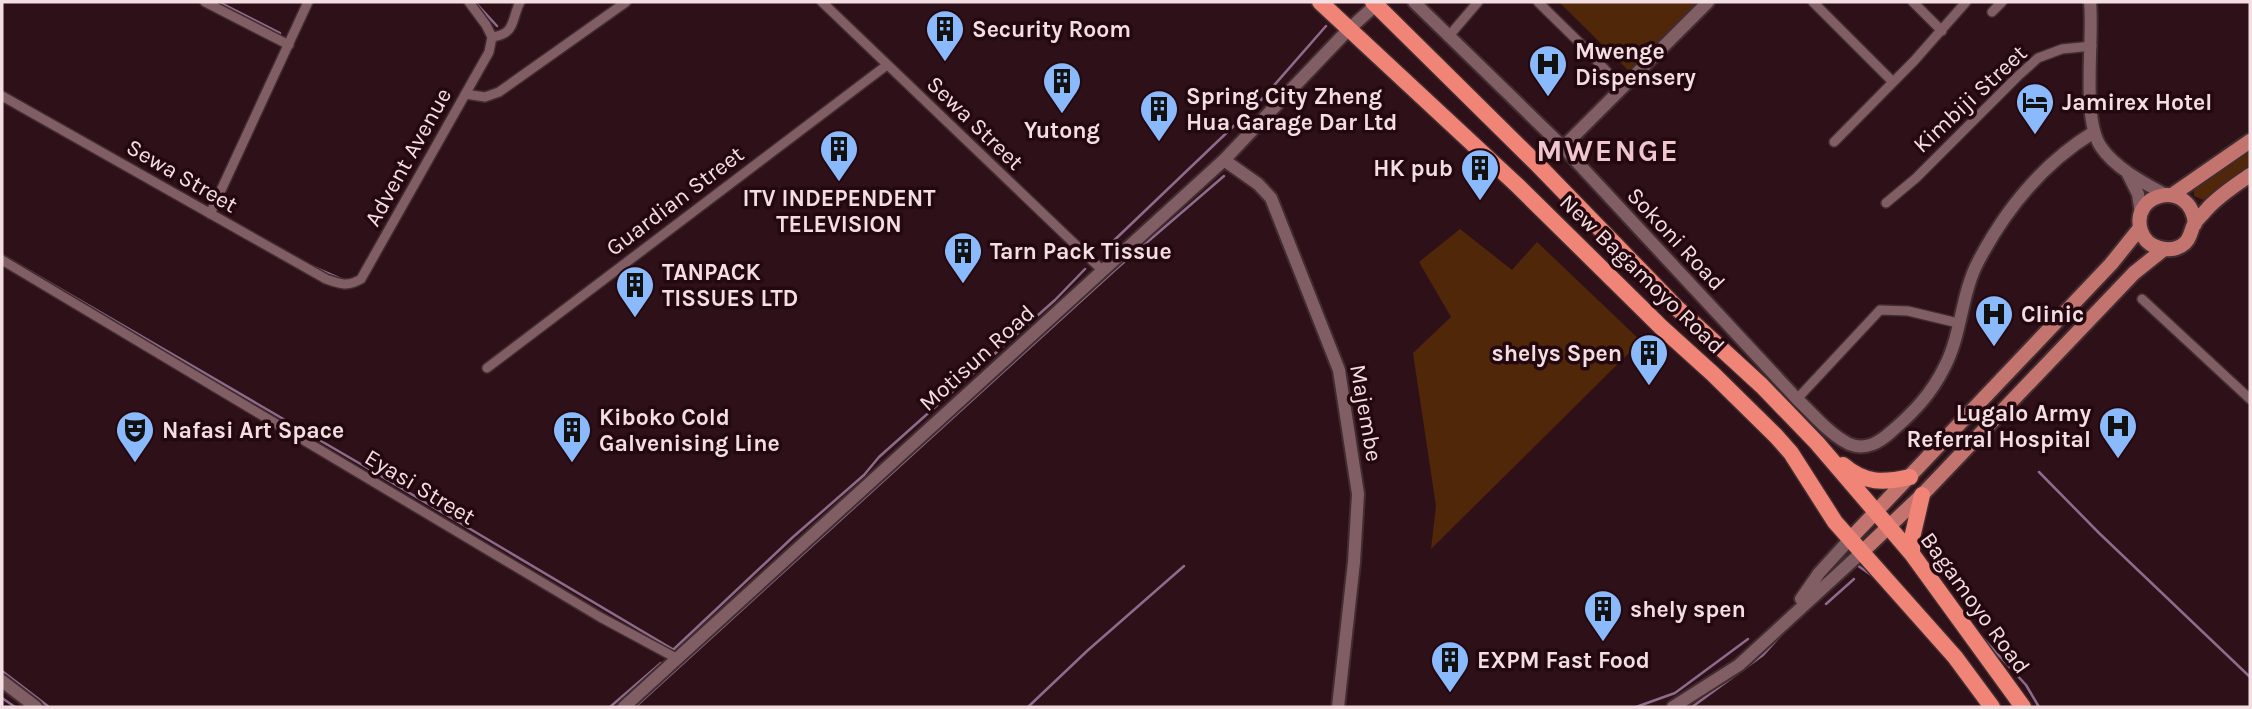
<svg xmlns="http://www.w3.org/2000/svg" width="2252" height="709" font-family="Karla,sans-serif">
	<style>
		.green { fill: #51270a }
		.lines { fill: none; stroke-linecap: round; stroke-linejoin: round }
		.stream { stroke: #8e6b8c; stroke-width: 2.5 }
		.street-casing { stroke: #412c30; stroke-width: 12 }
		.secondary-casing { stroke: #412c30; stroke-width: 16 }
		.primary-casing { stroke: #412c30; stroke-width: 18 }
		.highway-casing { stroke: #412c30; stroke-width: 19 }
		.street { stroke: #815d64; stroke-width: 9 }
		.secondary { stroke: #815d64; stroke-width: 12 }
		.primary { stroke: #c4746f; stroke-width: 14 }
		.highway { stroke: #f08476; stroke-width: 16 }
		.labels { text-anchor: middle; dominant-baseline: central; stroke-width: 7; stroke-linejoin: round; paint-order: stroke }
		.poi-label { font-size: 23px; font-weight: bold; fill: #f3dee1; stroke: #24080f; text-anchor: start }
		.street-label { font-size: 23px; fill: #f3dee1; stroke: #24080f }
		.district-label { font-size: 30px; font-weight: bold; letter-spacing: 2px; fill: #efc6cd; stroke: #24080f }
	</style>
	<rect width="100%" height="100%" fill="#2e1118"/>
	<!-- green -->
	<path class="green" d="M1559,2h141l-70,70z
		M2250,146v21l-46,33 -10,-4v-11z
		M1460,229l52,41 25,-28 104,99 -210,208 5,-43 -23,-153 38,-36 -32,-55z"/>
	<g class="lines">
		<!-- stream -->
		<path class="stream" d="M219,2l61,31
			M475,2l22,24
			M1104,250l159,-152 63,-72
			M2,255l362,211 310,184
			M309,265l32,14
			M2039,472l60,61 151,144
			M1854,568l3,-3 17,12
			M1826,604l28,-25
			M1981,636l45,49 13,22
			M674,649l119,-112 71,-62 15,-18 176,-157 30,-31
			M2,671l47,36
			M2,698l13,9
			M610,707l51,-44
			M635,707l481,-438 108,-93
			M1028,707l59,-56 97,-85
			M1636,707l39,-14 73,-54
			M1692,707l71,-52 19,-21"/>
		<defs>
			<path id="street" d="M205,2l84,43
				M469,2l17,23 6,12
				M822,2l281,269
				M1538,2l50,49 33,36
				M1813,2l80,80
				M1913,2l29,29
				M1992,12l10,-10
				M492,37c24,-3 19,-17 28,-35
				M1448,37l30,-35
				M465,94l20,3 14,-5 127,-90
				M2,96l324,183c14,5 22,8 35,0l128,-227 3,-15
				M1834,142l80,-81 52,-59
				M1886,203l30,-25 102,-102 20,-18 24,-9 30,-3
				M210,214l98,-212
				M2,260l598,357 76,41
				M2142,299l108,100
				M487,368l400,-303
				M1797,399l83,-89 28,1 50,12"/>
			<path id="secondary" d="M1414,2l149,145 234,252c16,15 32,35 52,45 17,7 31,-2 43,-13 22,-19 40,-38 53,-65 17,-33 16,-73 34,-106 28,-53 64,-97 115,-128
				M2090,2c4,37 -9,116 11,145 14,21 43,36 65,48
				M1563,147l145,-145
				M1224,160l34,24 13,14 68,172 19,124 -4,68 -16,145
				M2127,172l11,22 3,20
				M1801,599l18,-26 31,-34
				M2,681l34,26
				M624,707l600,-547 124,-130 31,-28
				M1673,707l66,-42 123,-113"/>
			<path id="primary" d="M2172,195l78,-54
				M2195,224c-4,-46 -66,-32 -54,7 3,9 10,15 19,17 7,2 14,2 21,-2 9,-5 9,-13 13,-22 3,-5 10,-11 14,-16 12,-13 28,-23 42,-33
				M1850,539l261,-275 29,-36
				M1862,552l60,-57 212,-222 30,-24"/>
			<path id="highway" d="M1320,2l198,184 143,141 52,47 63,62 15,17 44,69 120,135 37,50
				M1373,2l164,162 141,145 84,77 55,57 95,111 111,153
				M1843,465c22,19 41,18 67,12
				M1912,554v-16l10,-43"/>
		</defs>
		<!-- street casing -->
		<use href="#street" class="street-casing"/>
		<!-- secondary casing -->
		<use href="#secondary" class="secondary-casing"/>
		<!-- primary casing -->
		<use href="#primary" class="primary-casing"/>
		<!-- highway casing -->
		<use href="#highway" class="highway-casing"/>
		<!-- street -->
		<use href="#street" class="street"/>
		<!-- secondary -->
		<use href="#secondary" class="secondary"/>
		<!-- primary -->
		<use href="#primary" class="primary"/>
		<!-- highway -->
		<use href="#highway" class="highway"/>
	</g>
	<!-- icons -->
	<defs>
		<symbol id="building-pin" viewBox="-11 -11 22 30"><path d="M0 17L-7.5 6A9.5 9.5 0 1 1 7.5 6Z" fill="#8bbafc" stroke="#24080f"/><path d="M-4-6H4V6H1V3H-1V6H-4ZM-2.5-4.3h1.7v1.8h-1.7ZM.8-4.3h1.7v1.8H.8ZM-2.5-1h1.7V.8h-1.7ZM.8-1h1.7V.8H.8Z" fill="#111"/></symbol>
		<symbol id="hospital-pin" viewBox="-11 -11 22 30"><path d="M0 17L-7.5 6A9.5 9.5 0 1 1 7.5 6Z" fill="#8bbafc" stroke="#24080f"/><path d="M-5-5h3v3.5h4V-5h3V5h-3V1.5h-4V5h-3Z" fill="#111"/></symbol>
		<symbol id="hotel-pin" viewBox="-11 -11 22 30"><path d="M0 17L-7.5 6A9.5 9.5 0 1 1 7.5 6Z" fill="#8bbafc" stroke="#24080f"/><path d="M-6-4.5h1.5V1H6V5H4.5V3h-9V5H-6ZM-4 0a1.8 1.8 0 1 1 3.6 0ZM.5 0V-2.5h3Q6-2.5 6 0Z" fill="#111"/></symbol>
		<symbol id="theatre-pin" viewBox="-11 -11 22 30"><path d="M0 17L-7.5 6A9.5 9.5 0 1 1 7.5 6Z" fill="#8bbafc" stroke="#24080f"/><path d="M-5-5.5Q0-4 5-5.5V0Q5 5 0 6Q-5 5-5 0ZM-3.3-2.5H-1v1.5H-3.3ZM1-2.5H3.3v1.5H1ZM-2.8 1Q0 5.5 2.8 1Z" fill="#111"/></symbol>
	</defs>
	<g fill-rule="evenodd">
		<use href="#building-pin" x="923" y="7" width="44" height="60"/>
		<use href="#hospital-pin" x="1526" y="42" width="44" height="60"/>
		<use href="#building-pin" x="1040" y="59" width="44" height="60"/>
		<use href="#hotel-pin" x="2013" y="80" width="44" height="60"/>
		<use href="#building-pin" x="1137" y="87" width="44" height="60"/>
		<use href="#building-pin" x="817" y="127" width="44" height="60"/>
		<use href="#building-pin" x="1458" y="146" width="44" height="60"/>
		<use href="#building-pin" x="941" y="229" width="44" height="60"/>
		<use href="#building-pin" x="613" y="263" width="44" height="60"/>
		<use href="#hospital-pin" x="1972" y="292" width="44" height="60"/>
		<use href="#building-pin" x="1627" y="331" width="44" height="60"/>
		<use href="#hospital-pin" x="2096" y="404" width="44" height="60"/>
		<use href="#theatre-pin" x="113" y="408" width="44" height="60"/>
		<use href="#building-pin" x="550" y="408" width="44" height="60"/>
		<use href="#building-pin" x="1581" y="587" width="44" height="60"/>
		<use href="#building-pin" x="1428" y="638" width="44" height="60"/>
	</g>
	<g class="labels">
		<!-- poi labels -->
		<g class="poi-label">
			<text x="972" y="29">Security Room</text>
			<text x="1575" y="51">Mwenge<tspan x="1575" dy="26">Dispensery</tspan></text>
			<text x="1186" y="96">Spring City Zheng<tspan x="1186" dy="26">Hua Garage Dar Ltd</tspan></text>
			<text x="2062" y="102">Jamirex Hotel</text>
			<text x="1062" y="130" text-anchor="middle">Yutong</text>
			<text x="1453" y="168" text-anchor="end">HK pub</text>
			<text x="839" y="198" text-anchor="middle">ITV INDEPENDENT<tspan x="839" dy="26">TELEVISION</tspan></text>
			<text x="990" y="251">Tarn Pack Tissue</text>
			<text x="662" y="272">TANPACK<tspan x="662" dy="26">TISSUES LTD</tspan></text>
			<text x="2021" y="314">Clinic</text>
			<text x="1622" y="353" text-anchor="end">shelys Spen</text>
			<text x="2091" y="413" text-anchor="end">Lugalo Army<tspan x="2091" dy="26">Referral Hospital</tspan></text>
			<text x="599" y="417">Kiboko Cold<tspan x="599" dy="26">Galvenising Line</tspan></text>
			<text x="162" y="430">Nafasi Art Space</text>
			<text x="1630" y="609">shely spen</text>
			<text x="1477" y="660">EXPM Fast Food</text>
		</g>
		<!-- street labels -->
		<g class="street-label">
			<text transform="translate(1970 99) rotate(-43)">Kimbiji Street</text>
			<text transform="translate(975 123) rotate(44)">Sewa Street</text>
			<text transform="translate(408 157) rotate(-61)">Advent Avenue</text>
			<text transform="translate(182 176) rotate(30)">Sewa Street</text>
			<text transform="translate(675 201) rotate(-37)">Guardian Street</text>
			<text transform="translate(1676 239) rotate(47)">Sokoni Road</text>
			<text transform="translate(1642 274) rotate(44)">New Bagamoyo Road</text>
			<text transform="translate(977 358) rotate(-42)">Motisun Road</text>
			<text transform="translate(1366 413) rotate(80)">Majembe</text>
			<text transform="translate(420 487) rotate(31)">Eyasi Street</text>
			<text transform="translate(1975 603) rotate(54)">Bagamoyo Road</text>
		</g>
		<!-- district labels -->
		<g class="district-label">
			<text x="1608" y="151">MWENGE</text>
		</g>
	</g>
	<!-- border -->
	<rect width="2252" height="709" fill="none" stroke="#f3dee1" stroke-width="7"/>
</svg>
